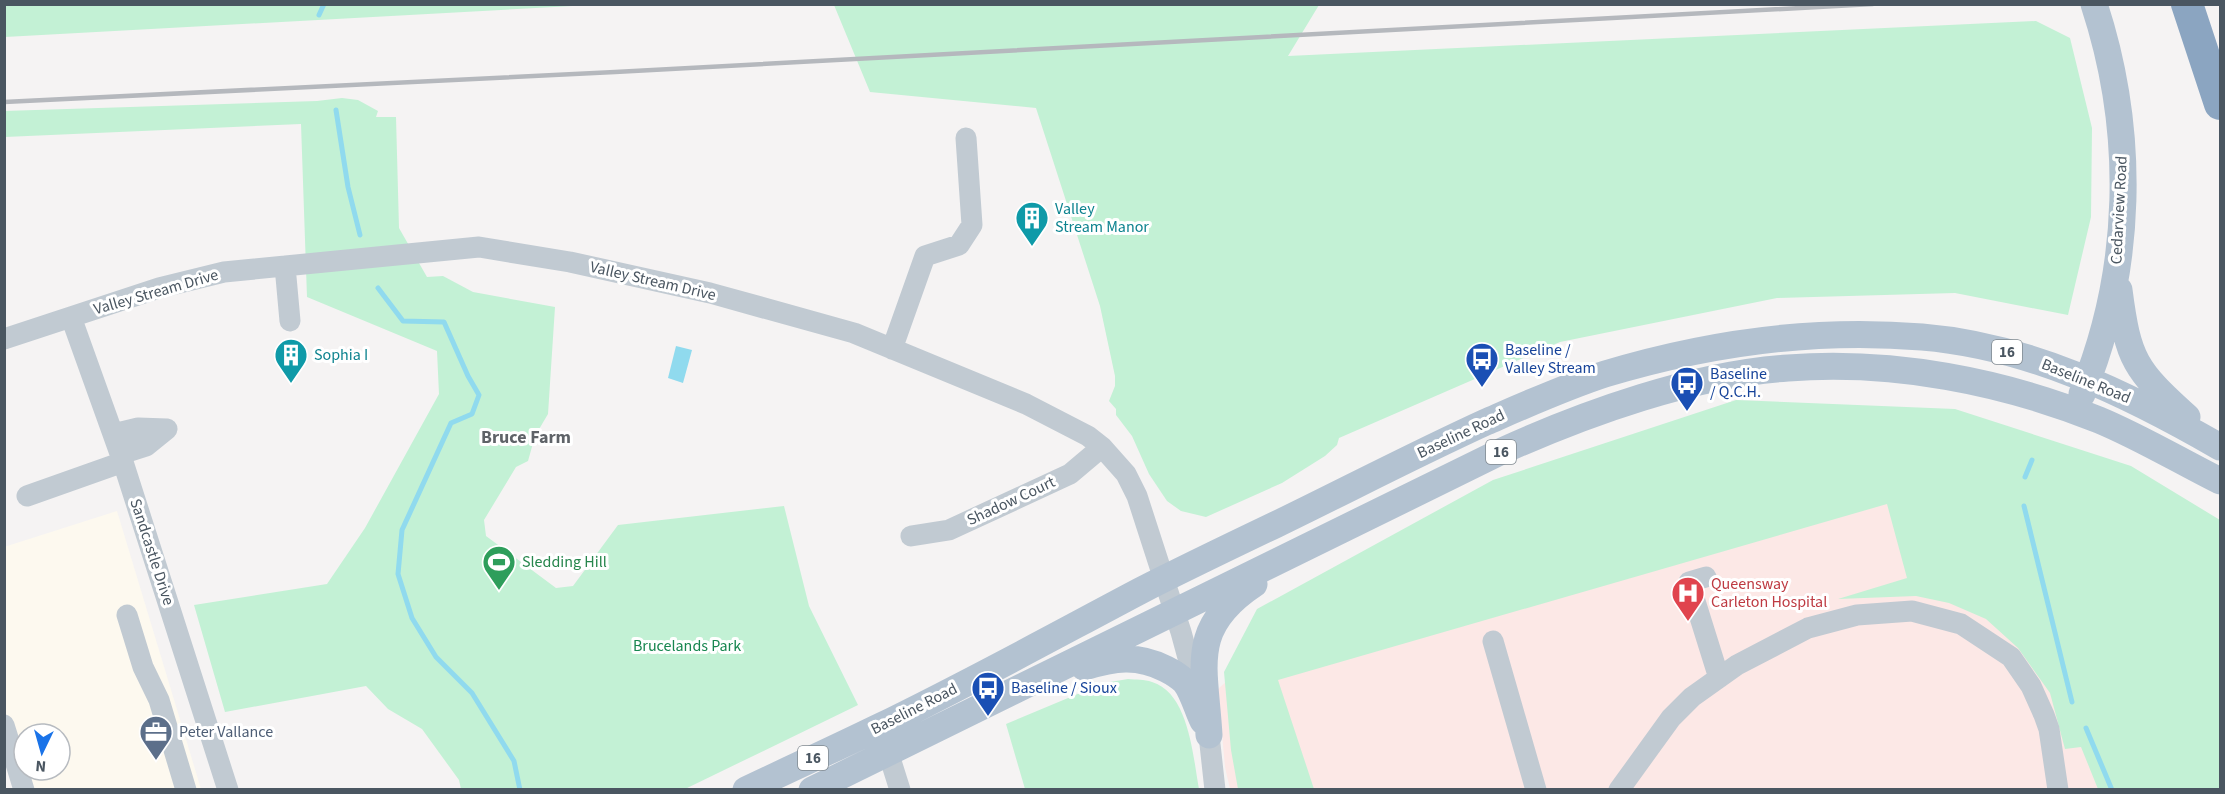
<svg xmlns="http://www.w3.org/2000/svg" width="2225" height="794" font-family="'Source Sans 3',sans-serif">
	<style>
		.commercial { fill: #fdf9ef; fill-rule: evenodd }
		.medical { fill: #fce8e6 }
		.green { fill: #c3f1d5 }
		.water { fill: #90daee }
		.lines { fill: none; stroke-linecap: round; stroke-linejoin: round }
		.stream { stroke: #90daee; stroke-width: 5 }
		.minor { stroke: #c1cad2; stroke-width: 21 }
		.major { stroke: #b3c2d1; stroke-width: 27 }
		.highway { stroke: #8ba5c1; stroke-width: 32 }
		.rail { stroke: #b5b8bd; stroke-width: 4.5 }
		.labels { text-anchor: middle; dominant-baseline: central; stroke-width: 6; stroke-linejoin: round; paint-order: stroke }
		.shield { fill: #fff; stroke: #808990; stroke-width: 1.5 }
		.shield-label { font-size: 15px; font-weight: bold; fill: #4a5661 }
		.culture-label { font-size: 16px; fill: #0d838f; stroke: #fff; text-anchor: start }
		.street-label { font-size: 16px; fill: #4a5661; stroke: #fff }
		.transit-label { font-size: 16px; fill: #164399; stroke: #fff; text-anchor: start }
		.leisure-label { font-size: 16px; fill: #27864d; stroke: #fff; text-anchor: start }
		.health-label { font-size: 16px; fill: #be3a42; stroke: #fff; text-anchor: start }
		.park-label { font-size: 16px; fill: #17864f; stroke: #fff }
		.service-label { font-size: 16px; fill: #4e5e75; stroke: #fff; text-anchor: start }
		.neighbourhood-label { font-size: 18px; font-weight: bold; fill: #5f6368; stroke: #fff }
	</style>
	<rect width="100%" height="100%" fill="#f5f3f3"/>
	<!-- commercial -->
	<path class="commercial" d="M117,511l84,278h-175l-21,-72 -1,-170zM24,734h36v36h-36z"/>
	<!-- medical -->
	<path class="medical" d="M1885,468l115,125 112,196h-882l-5,-22 -7,-78 41,-37z"/>
	<!-- green -->
	<path class="green" d="M5,4h586v1l-586,32z
		M834,5h485l-31,51 748,-35 34,17 22,90 -1,89 -23,98 -113,-22 -178,5 -217,44 -221,96 -2,7 -12,11 -43,27 -76,34 -25,-6 -14,-10 -18,-27 -17,-38 -16,-21v-6l-7,-8 6,-15v-10l-15,-70 -64,-198 -166,-16z
		M342,98l16,2 20,11 -2,6h20l3,111 28,49 16,-1 30,16 82,15 -7,107 -13,22 -7,25 -12,6 -32,53 2,16 70,52 17,-2 45,-61 166,-19 25,100 49,99 -175,85 -222,-1 -2,-9 -37,-51 -34,-20 -22,-23 -141,26 -31,-107 133,-21 38,-56 74,-134 -2,-43 -130,-54 -6,-173 -296,13 -1,-26 313,-10z
		M1736,400l219,9 176,57 89,54v269h-122l-17,-42 -16,2 -15,-56 -32,-45 -32,-29 -37,-16 -33,-7 -78,3 69,-21 -20,-74 -609,176 36,109h-76l-7,-39 -7,-78 33,-63 236,-129z
		M1128,679c8,1 16,0 24,3 37,11 41,75 47,107h-174l-19,-65 98,-41z"/>
	<!-- water -->
	<path class="water" d="M676,346l16,4 -9,33 -15,-5z"/>
	<g class="lines">
		<!-- stream -->
		<path class="stream" d="M319,15l5,-11
			M336,110l12,77 12,48
			M378,288l25,33 41,1 24,54 11,19 -7,19 -21,9 -49,107 -4,44 14,44 24,39 36,36 42,68 6,29
			M2025,477l7,-17
			M2024,506l48,196
			M2086,728l26,62"/>
		<!-- minor -->
		<path class="minor" d="M285,266l5,55
			M71,317l52,145 105,328
			M4,339l155,-51 65,-16 255,-25 91,15 140,31 144,40 172,71 62,32 14,11 24,27 11,22 44,136 28,103 6,55
			M892,349l33,-93 34,-11 13,-20 -6,-87
			M113,434l25,-6 29,1
			M121,454l25,-8 21,-17
			M27,496l96,-34
			M911,536l38,-6 121,-56 32,-27
			M1706,577l-17,5 30,96
			M127,615l16,52 16,33 27,90
			M1493,641l43,149
			M4,725l9,29
			M884,739l16,51
			M4,756l9,-2 11,36
			M1619,790l52,-72 21,-21 45,-32 71,-37 49,-13 55,-4 49,13 50,33 20,29 13,29 5,14 9,61"/>
		<!-- major -->
		<path class="major" d="M2119,290c9,70 16,80 68,127
			M2082,394c51,-124 54,-262 12,-390
			M1084,667c30,-9 53,-13 82,2 6,3 14,8 19,13 8,10 12,27 18,39
			M1209,735c-4,-69 -21,-107 45,-151
			M746,790c44,-21 88,-41 131,-62 89,-43 176,-91 263,-137 45,-23 91,-45 137,-67 70,-34 139,-70 209,-102 39,-17 79,-35 119,-48 103,-31 210,-46 317,-37 108,9 206,57 298,110
			M812,790l690,-339c84,-38 193,-77 286,-83 105,-8 214,13 311,52 41,17 81,41 121,61"/>
		<!-- highway -->
		<path class="highway" d="M2187,4l33,100"/>
		<!-- rail -->
		<path class="rail" d="M4,102l611,-30 1258,-68"/>
	</g>
	<!-- icons -->
	<defs>
		<symbol id="building-pin" viewBox="-11 -11 22 30"><path d="M0 17L-7.5 6A9.5 9.5 0 1 1 7.5 6Z" fill="#0f9aa8" stroke="#fff"/><path d="M-4-6H4V6H1V3H-1V6H-4ZM-2.5-4.3h1.7v1.8h-1.7ZM.8-4.3h1.7v1.8H.8ZM-2.5-1h1.7V.8h-1.7ZM.8-1h1.7V.8H.8Z" fill="#fff"/></symbol>
		<symbol id="bus-pin" viewBox="-11 -11 22 30"><path d="M0 17L-7.5 6A9.5 9.5 0 1 1 7.5 6Z" fill="#1a4fb4" stroke="#fff"/><path d="M-5-6H5V4H4V6H2V4H-2V6H-4V4H-5ZM-3.5-4V0h7V-4ZM-3.5 1.2v1.5H-2V1.2ZM2 1.2v1.5H3.5V1.2Z" fill="#fff"/></symbol>
		<symbol id="stadium-pin" viewBox="-11 -11 22 30"><path d="M0 17L-7.5 6A9.5 9.5 0 1 1 7.5 6Z" fill="#2e9e5b" stroke="#fff"/><path d="M0-5a6.5 5 0 1 0 0 10a6.5 5 0 1 0 0-10ZM-3.5-1.8h7v3.6h-7Z" fill="#fff"/></symbol>
		<symbol id="hospital-pin" viewBox="-11 -11 22 30"><path d="M0 17L-7.5 6A9.5 9.5 0 1 1 7.5 6Z" fill="#e0444e" stroke="#fff"/><path d="M-5-5h3v3.5h4V-5h3V5h-3V1.5h-4V5h-3Z" fill="#fff"/></symbol>
		<symbol id="office-pin" viewBox="-11 -11 22 30"><path d="M0 17L-7.5 6A9.5 9.5 0 1 1 7.5 6Z" fill="#5c6f8a" stroke="#fff"/><path d="M-6-3h4V-5.5h4V-3h4V5H-6ZM-1-4.5V-3h2v-1.5ZM-6 0V1H6V0Z" fill="#fff"/></symbol>
	</defs>
	<g fill-rule="evenodd">
		<use href="#building-pin" x="1013" y="199" width="38" height="52"/>
		<use href="#building-pin" x="272" y="336" width="38" height="52"/>
		<use href="#bus-pin" x="1463" y="340" width="38" height="52"/>
		<use href="#bus-pin" x="1668" y="364" width="38" height="52"/>
		<use href="#stadium-pin" x="480" y="543" width="38" height="52"/>
		<use href="#hospital-pin" x="1669" y="574" width="38" height="52"/>
		<use href="#bus-pin" x="969" y="669" width="38" height="52"/>
		<use href="#office-pin" x="137" y="713" width="38" height="52"/>
	</g>
	<g class="labels">
		<!-- shield labels -->
		<g class="shield">
			<rect x="1992" y="340" width="30" height="24" rx="4.5"/>
			<rect x="1486" y="440" width="30" height="24" rx="4.5"/>
			<rect x="798" y="746" width="30" height="24" rx="4.5"/>
		</g>
		<g class="shield-label">
			<text x="2007" y="352">16</text>
			<text x="1501" y="452">16</text>
			<text x="813" y="758">16</text>
		</g>
		<!-- culture labels -->
		<g class="culture-label">
			<text x="1055" y="209">Valley<tspan x="1055" dy="18">Stream Manor</tspan></text>
			<text x="314" y="355">Sophia I</text>
		</g>
		<!-- street labels -->
		<g class="street-label">
			<text transform="translate(2119 210) rotate(-87)">Cedarview Road</text>
			<text transform="translate(653 281) rotate(13)">Valley Stream Drive</text>
			<text transform="translate(156 292) rotate(-16)">Valley Stream Drive</text>
			<text transform="translate(2086 381) rotate(22)">Baseline Road</text>
			<text transform="translate(1461 434) rotate(-25)">Baseline Road</text>
			<text transform="translate(1011 501) rotate(-25)">Shadow Court</text>
			<text transform="translate(152 552) rotate(72)">Sandcastle Drive</text>
			<text transform="translate(914 709) rotate(-27)">Baseline Road</text>
		</g>
		<!-- transit labels -->
		<g class="transit-label">
			<text x="1505" y="350">Baseline /<tspan x="1505" dy="18">Valley Stream</tspan></text>
			<text x="1710" y="374">Baseline<tspan x="1710" dy="18">/ Q.C.H.</tspan></text>
			<text x="1011" y="688">Baseline / Sioux</text>
		</g>
		<!-- leisure labels -->
		<g class="leisure-label">
			<text x="522" y="562">Sledding Hill</text>
		</g>
		<!-- health labels -->
		<g class="health-label">
			<text x="1711" y="584">Queensway<tspan x="1711" dy="18">Carleton Hospital</tspan></text>
		</g>
		<!-- park labels -->
		<g class="park-label">
			<text x="687" y="646">Brucelands Park</text>
		</g>
		<!-- service labels -->
		<g class="service-label">
			<text x="179" y="732">Peter Vallance</text>
		</g>
		<!-- neighbourhood labels -->
		<g class="neighbourhood-label">
			<text x="526" y="437">Bruce Farm</text>
		</g>
	</g>
	<!-- border -->
	<rect width="2225" height="794" fill="none" stroke="#4a5661" stroke-width="12"/>
	<!-- north arrow -->
	<g transform="translate(42 752) rotate(185)"><circle r="28" fill="#ffffff" stroke="#b7bbc0" stroke-width="1.5"/>
	<path d="M0-4.5L10 22L0 15L-10 22Z" fill="#1a73e8"/>
	<text y="-9" font-size="16" font-weight="bold" text-anchor="middle" fill="#4a5661">N</text>
	</g>
</svg>
